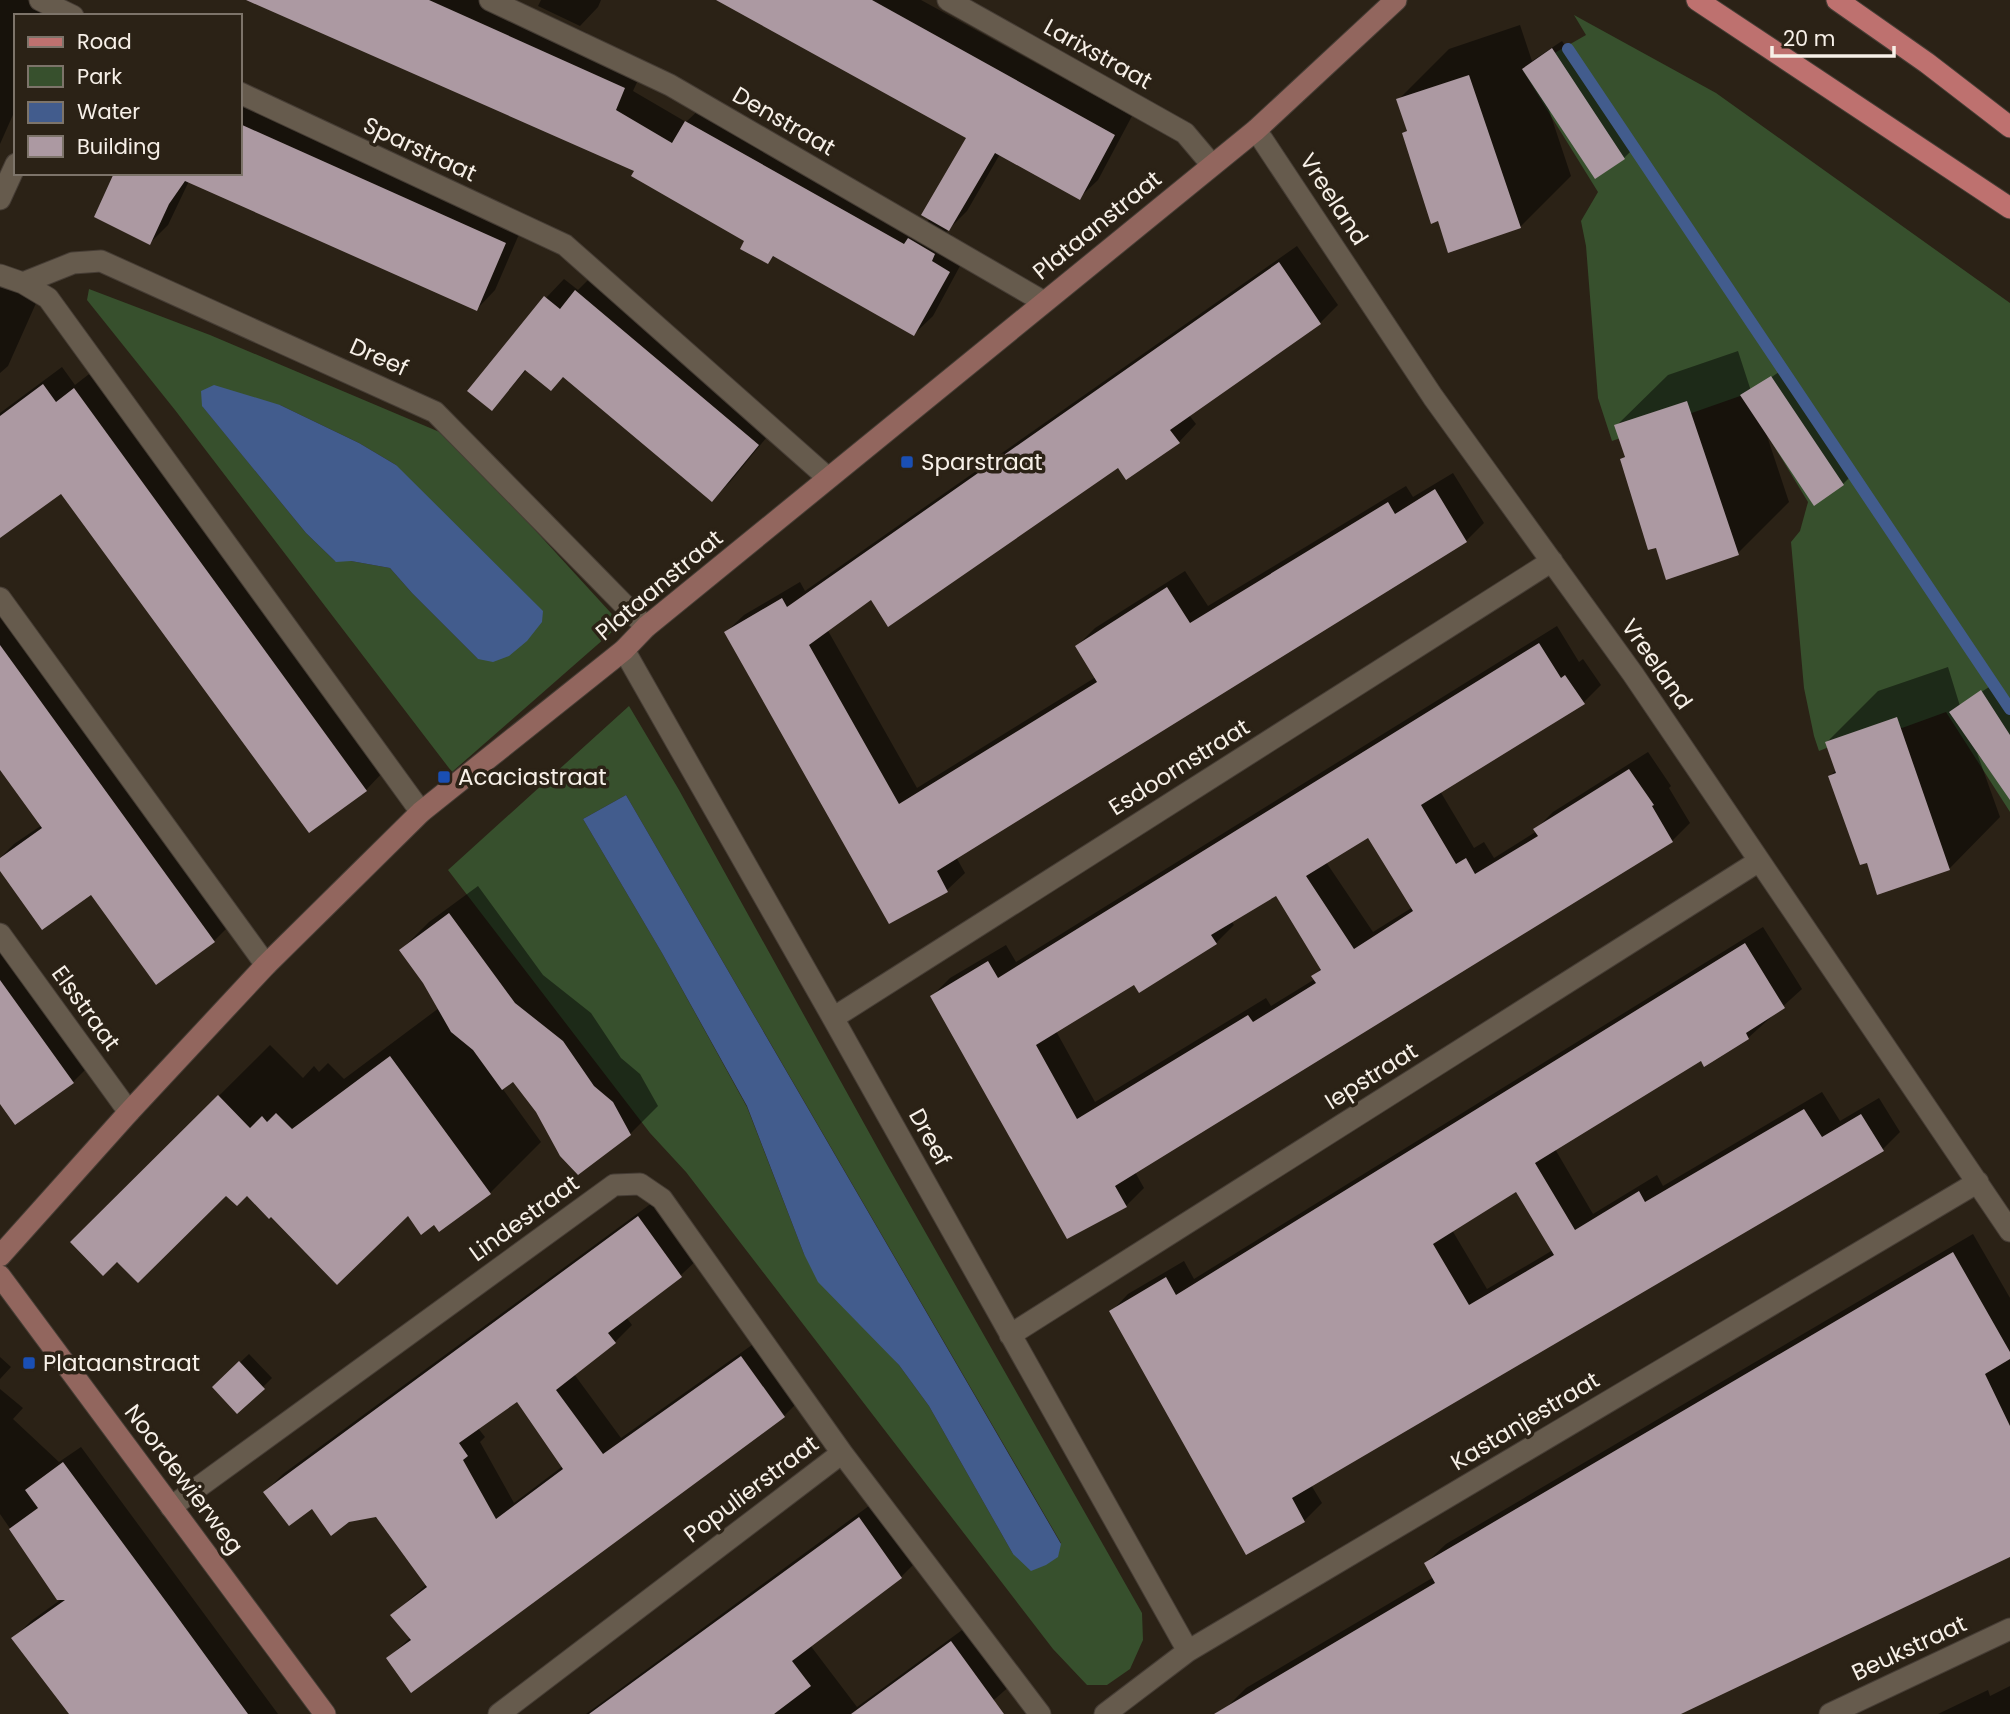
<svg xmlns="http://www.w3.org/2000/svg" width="2010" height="1714" font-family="Poppins,sans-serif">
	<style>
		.green { fill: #37502d; fill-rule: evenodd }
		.water { fill: #425c8d }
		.shadow { fill: #0007; fill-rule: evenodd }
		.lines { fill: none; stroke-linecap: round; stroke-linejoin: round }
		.stream { stroke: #425c8d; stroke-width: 12 }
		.building { fill: #ac99a2; fill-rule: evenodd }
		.street-casing { stroke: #463d35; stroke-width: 23 }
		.secondary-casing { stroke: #463d35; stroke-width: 23 }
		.primary-casing { stroke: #463d35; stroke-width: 23 }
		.street { stroke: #665b4d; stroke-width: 21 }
		.secondary { stroke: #92665e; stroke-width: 21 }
		.primary { stroke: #be716f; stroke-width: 21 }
		.transit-dot { fill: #1a4fb4; stroke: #2b2216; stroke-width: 2.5 }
		.labels { text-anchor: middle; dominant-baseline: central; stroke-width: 7; stroke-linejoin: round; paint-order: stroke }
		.street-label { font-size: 23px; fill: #f7f0e8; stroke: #2b2216 }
		.poi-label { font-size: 23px; fill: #f7f0e8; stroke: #2b2216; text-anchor: start }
	</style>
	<rect width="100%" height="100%" fill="#2b2216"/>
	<!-- green -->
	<path class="green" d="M1574,15l142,78 294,210v509l-64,-100 -44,16 -10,-6 -73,29 -5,-15 -10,-48 -13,-146 9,-11 8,-29 -65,-107 -131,46 -14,-43 -12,-152 -5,-25 17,-29 -75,-121 63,-36z
		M89,289l121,46 239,101 172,188 -169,148 -277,-362 -88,-110zM280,405l79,38 37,22 82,194 -66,-66 -22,-25 -39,-7h-16l-29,-28 -103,-126z
		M629,706l50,84 207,373 256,450 1,27 -13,29 -23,16h-20l-34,-36 -367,-477 -36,-39 -202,-263zM626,795l435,748 -48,11 -84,-148 -30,-41 -95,-111 -57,-147 -85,-154 -79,-134z"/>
	<!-- water -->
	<path class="water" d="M214,385l66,20 79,38 37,22 147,146 -1,11 -15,19 -18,15 -16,6 -15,-3 -66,-66 -22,-25 -39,-7 -15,1 -30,-29 -104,-127 -1,-15z
		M626,795l435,749 -3,13 -12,8 -15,6 -18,-17 -84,-148 -30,-41 -81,-83 -14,-28 -57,-148 -85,-153 -79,-134z"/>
	<!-- shadow -->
	<path class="shadow" d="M0,0h27l31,14 -1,2h-41v92l-16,36z
		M251,0h237l50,22 8,-8 41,19 -4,9 60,27 -10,22 53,31 19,-18 217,122 8,-7 39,-82 -250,-137h202l211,116 -34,64 -19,18 -79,-44 -33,57 -21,21 6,3 -3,7 18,11 -34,63 -19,18 -139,-79 -7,7 -21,-22 -110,-70z
		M541,0h60l-3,7 -18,19 -42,-20z
		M1520,25l12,36 30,-20 71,108 -9,9 -76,-51 23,69 -51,51 -81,-8 -35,-86 4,-4 -10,-29 51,-51z
		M240,98l283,127 -28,65 -18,19 -288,-128 -21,44 -18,18 -36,-70h126z
		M1297,246l41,59 -18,18 -131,92 7,9 -17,18 -61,24 -246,132 -45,31 90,159 179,-111 -19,-31 18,-18 90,-57 23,35 198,-120 7,11 40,-24 31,50 -18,18 -510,316 9,16 -18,17 -221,-258 18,-17 56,-33 5,9z
		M595,273l181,153 -46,56 -18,18 -148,-124 -13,13 -24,-20 -35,40 54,-111 18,-19 14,11z
		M0,284l37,17 -29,65 -8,7z
		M1738,351l13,40 28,-19 -1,-2 3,-2 71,107 -9,9 -29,19 -48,-70 23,69 -51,51 -81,-8 -35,-86 4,-4 -10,-29 52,-51z
		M62,367l13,18 18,-14 291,400 -18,19 -305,-298 -61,39v-118z
		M0,603l232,320 -18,18 -122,-48 -92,-25v-10l14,-14 28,-19 -42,-58z
		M1557,626l22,36 4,-3 18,26 -18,18 -143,88 34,57 10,-6 10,16 43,-27 -1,-2 17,-17 95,-60 23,34 -2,2 21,35 -18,18 -537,331 9,16 -18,18 -194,-210 18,-18 56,-33 10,17zM1369,836l44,71 -40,25 -47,-70zM1276,894l46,74 -9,8 2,3 -44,27 -5,-8 -171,104 -39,-71 79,-48 81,-40 18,-18 -3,-4z
		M1948,667l12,39 29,-19 -1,-2 2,-2 20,29v86l-33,-45 23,64 -51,52 -81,-8 -38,-85 6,-6 -9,-28 51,-51z
		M478,886l65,89 48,38 30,45 19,16 18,32 -28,28 -93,-23 -23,-32 -12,9 39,54 -51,51 -55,30 -27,-10 -137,2 -24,-21h-21l-109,66 -45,-18 198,-197 33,33 11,-12 5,6 9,-9 16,16 95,-71 -14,-26 -24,-32 28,-28z
		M1763,927l39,62 -54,49 -46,20 -147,91 38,65 64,-39 6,11 159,-94 18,29 39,-23 21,34 -18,18 -571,335 11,18 -18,18 -193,-209 17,-18 56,-33 10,18zM1517,1190l36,60 -66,39 -35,-59z
		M0,937l92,126 -19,19 -57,40 -16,-21z
		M656,1200l43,58 -18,17 -55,42 6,8 -17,17 -41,32 47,64 138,-98 43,58 -18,18 -373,274 -23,-32 23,-21 -19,-22 35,-31 -50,-69 -64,-9 -48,-14 18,-18zM517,1399l46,67 -49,37 -34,-61 5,-5 -7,-9z
		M1973,1234l37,64v257l-333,159h-447l-4,-6 20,-20 188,-111 -8,-14 20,-19z
		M249,1354l23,24 -34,34 -24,-25z
		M0,1357l11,10 -11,12z
		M0,1389l23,19 -10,11 46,43 22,-15 197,267h-207l-57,-76 17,-17 32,-23h-5l-58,-84z
		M877,1500l42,59 -18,18 -91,68 47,62 112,-82 43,59 -34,30h-203l-20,-29 -40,29h-129z
		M2010,1686v28h-72l50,-24 2,6z"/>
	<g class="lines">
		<!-- stream -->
		<path class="stream" d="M1568,49l442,660"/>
	</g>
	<!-- building -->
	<path class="building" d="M246,0h183l196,88 -9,22 56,33 13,-22 219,123 4,-6 27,16 -3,7 18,11 -36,64 -141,-80 -5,8 -28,-15 4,-8 -113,-65 3,-5z
		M716,0h156l243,135 -35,65 -85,-47 -46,78 -28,-16 45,-77z
		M1552,48l73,111 -30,20 -73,-110z
		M1469,75l52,153 -73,25 -10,-32 -7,3 -29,-91 5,-2 -11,-32z
		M240,124l266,119 -29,68 -292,-130 -16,23 -19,41 -56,-28 20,-44h126z
		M1279,262l42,62 -151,106 10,13 -54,37 -8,-12 -230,159 -17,-27 -62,45 90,159 198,-122 -22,-36 92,-59 23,36 198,-121 7,12 40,-25 32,53 -530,329 11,21 -59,32 -165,-292 58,-34 5,9z
		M575,290l184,155 -47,57 -149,-125 -12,14 -26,-21 -33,41 -25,-20 77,-95 16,13z
		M1771,376l73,109 -30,21 -74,-111z
		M43,384l13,18 18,-14 293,403 -58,42 -248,-339 -61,44v-122z
		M1687,401l52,154 -73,25 -10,-32 -8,2 -28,-91 5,-2 -11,-32z
		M1539,643l22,35 4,-3 20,29 -164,101 35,59 10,-6 9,16 63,-38 -5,-7 96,-60 25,36 -2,1 21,36 -558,344 12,21 -60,32 -137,-243 58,-35 10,17zM1368,838l45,73 -59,38 -48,-73zM1276,896l45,74 -10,6 5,7 -63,39 -5,-7 -171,104 -41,-74 98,-60 5,8 78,-49 -6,-9z
		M0,645l215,297 -59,43 -65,-90 -49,35 -42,-59v-13l42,-30 -42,-58z
		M1981,690l29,45v65l-61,-88z
		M1897,717l53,153 -73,25 -10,-32 -7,2 -32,-89 8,-3 -11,-31z
		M449,913l66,90 48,38 31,45 19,16 18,33 -53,40 -18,-19 -24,-44 -23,-30 -11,8 -29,-40 -22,-18 -28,-49 -24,-33z
		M1745,943l40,65 -39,25 3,6 -45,28 -3,-6 -166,102 40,67 64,-39 6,11 159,-93 18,28 39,-23 23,37 -592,347 13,24 -59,33 -137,-244 57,-34 10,18zM1516,1192l38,63 -85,50 -36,-61z
		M0,980l74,103 -59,42 -15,-21z
		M390,1056l101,138 -52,38 -5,-7 -13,10 -13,-19 -71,69 -66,-68 -2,2 -22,-23 -10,10 -11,-10 -88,87 -21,-21 -14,14 -33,-34 148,-147 32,33 12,-12 5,6 9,-9 16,16z
		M638,1216l44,61 -74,56 8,10 -60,47 47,64 138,-98 44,61 -374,276 -25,-35 25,-18 -21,-25 37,-28 -51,-70 -27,5 -18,14 -19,-27 -23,17 -26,-34zM517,1402l46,67 -67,50 -33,-59 5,-4 -9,-13z
		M1953,1252l57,100v7l-25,15 25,52v131l-329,157h-467l221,-131 -11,-20z
		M239,1361l26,28 -28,25 -25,-27z
		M63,1462l110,149 75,103h-179l-58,-76 54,-38h-8l-48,-71 29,-21 -13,-18z
		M859,1517l43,61 -110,83 19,25 -37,28h-185z
		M951,1641l53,73h-153l63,-46z"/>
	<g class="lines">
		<defs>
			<path id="street" d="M40,0l33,16
				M490,0l180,85 374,217
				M948,0l237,133 27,32
				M240,93l325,152 263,233
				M1256,130l177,267 200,277 377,557
				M0,199l16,-35
				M0,275l23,8 25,15 373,514
				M23,283l50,-20 28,-2 334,151 211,215
				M0,598l266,367
				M624,650l209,368 355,633
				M0,934l129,178
				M833,1018l719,-457
				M1010,1335l749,-474
				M171,1507l443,-322 26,-1 22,15 180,254
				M499,1714l343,-261 198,261
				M1105,1714l83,-63 790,-469
				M1830,1714l180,-85"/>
			<path id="secondary" d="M0,1256l129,-144 137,-147 155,-153 203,-162 22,-23 610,-497 140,-130
				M0,1276l325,438"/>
			<path id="primary" d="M1697,0l313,208
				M1837,0l90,63 83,64"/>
		</defs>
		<!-- street casing -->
		<use href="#street" class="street-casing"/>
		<!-- secondary casing -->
		<use href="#secondary" class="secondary-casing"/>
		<!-- primary casing -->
		<use href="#primary" class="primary-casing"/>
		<!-- street -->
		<use href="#street" class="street"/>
		<!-- secondary -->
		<use href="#secondary" class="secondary"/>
		<!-- primary -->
		<use href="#primary" class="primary"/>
	</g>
	<!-- markers -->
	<g class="transit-dot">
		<rect x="900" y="455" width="14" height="14" rx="3.5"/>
		<rect x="437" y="770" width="14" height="14" rx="3.5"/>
		<rect x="22" y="1356" width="14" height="14" rx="3.5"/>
	</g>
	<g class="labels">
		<!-- street labels -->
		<g class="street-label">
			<text transform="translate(1098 54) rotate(29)">Larixstraat</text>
			<text transform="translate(784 121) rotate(30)">Denstraat</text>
			<text transform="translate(420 149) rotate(25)">Sparstraat</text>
			<text transform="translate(1334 199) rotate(57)">Vreeland</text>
			<text transform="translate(1097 225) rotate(-39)">Plataanstraat</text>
			<text transform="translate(379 357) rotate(24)">Dreef</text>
			<text transform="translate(659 585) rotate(-40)">Plataanstraat</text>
			<text transform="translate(1657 664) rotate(55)">Vreeland</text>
			<text transform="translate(1179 767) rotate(-32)">Esdoornstraat</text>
			<text transform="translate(86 1008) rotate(54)">Elsstraat</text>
			<text transform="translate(1371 1076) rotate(-32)">Iepstraat</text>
			<text transform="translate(930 1137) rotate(61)">Dreef</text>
			<text transform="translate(524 1218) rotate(-36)">Lindestraat</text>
			<text transform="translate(1525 1421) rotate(-31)">Kastanjestraat</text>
			<text transform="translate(184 1479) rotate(53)">Noordewierweg</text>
			<text transform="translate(751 1489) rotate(-37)">Populierstraat</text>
			<text transform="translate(1909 1648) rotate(-25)">Beukstraat</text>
		</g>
		<!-- poi labels -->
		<g class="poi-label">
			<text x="921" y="462">Sparstraat</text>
			<text x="458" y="777">Acaciastraat</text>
			<text x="43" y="1363">Plataanstraat</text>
		</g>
	</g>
	<!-- legend -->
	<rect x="14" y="14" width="228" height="161" fill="#2b2216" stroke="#7d746a" stroke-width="2"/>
	<rect x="28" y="37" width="35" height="10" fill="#be716f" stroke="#7d746a" stroke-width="2"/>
	<text x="77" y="49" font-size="21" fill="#f7f0e8">Road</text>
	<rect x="28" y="66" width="35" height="21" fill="#37502d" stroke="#7d746a" stroke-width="2"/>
	<text x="77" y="84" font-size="21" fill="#f7f0e8">Park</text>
	<rect x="28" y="102" width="35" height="21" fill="#425c8d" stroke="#7d746a" stroke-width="2"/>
	<text x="77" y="119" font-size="21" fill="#f7f0e8">Water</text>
	<rect x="28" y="136" width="35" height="21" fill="#ac99a2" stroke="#7d746a" stroke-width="2"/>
	<text x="77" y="154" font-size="21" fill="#f7f0e8">Building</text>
	<!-- scale -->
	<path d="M1772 46v10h122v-10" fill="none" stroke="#f7f0e8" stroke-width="3.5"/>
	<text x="1783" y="46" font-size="21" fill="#f7f0e8" stroke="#2b2216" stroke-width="5" paint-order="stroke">20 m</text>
</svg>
